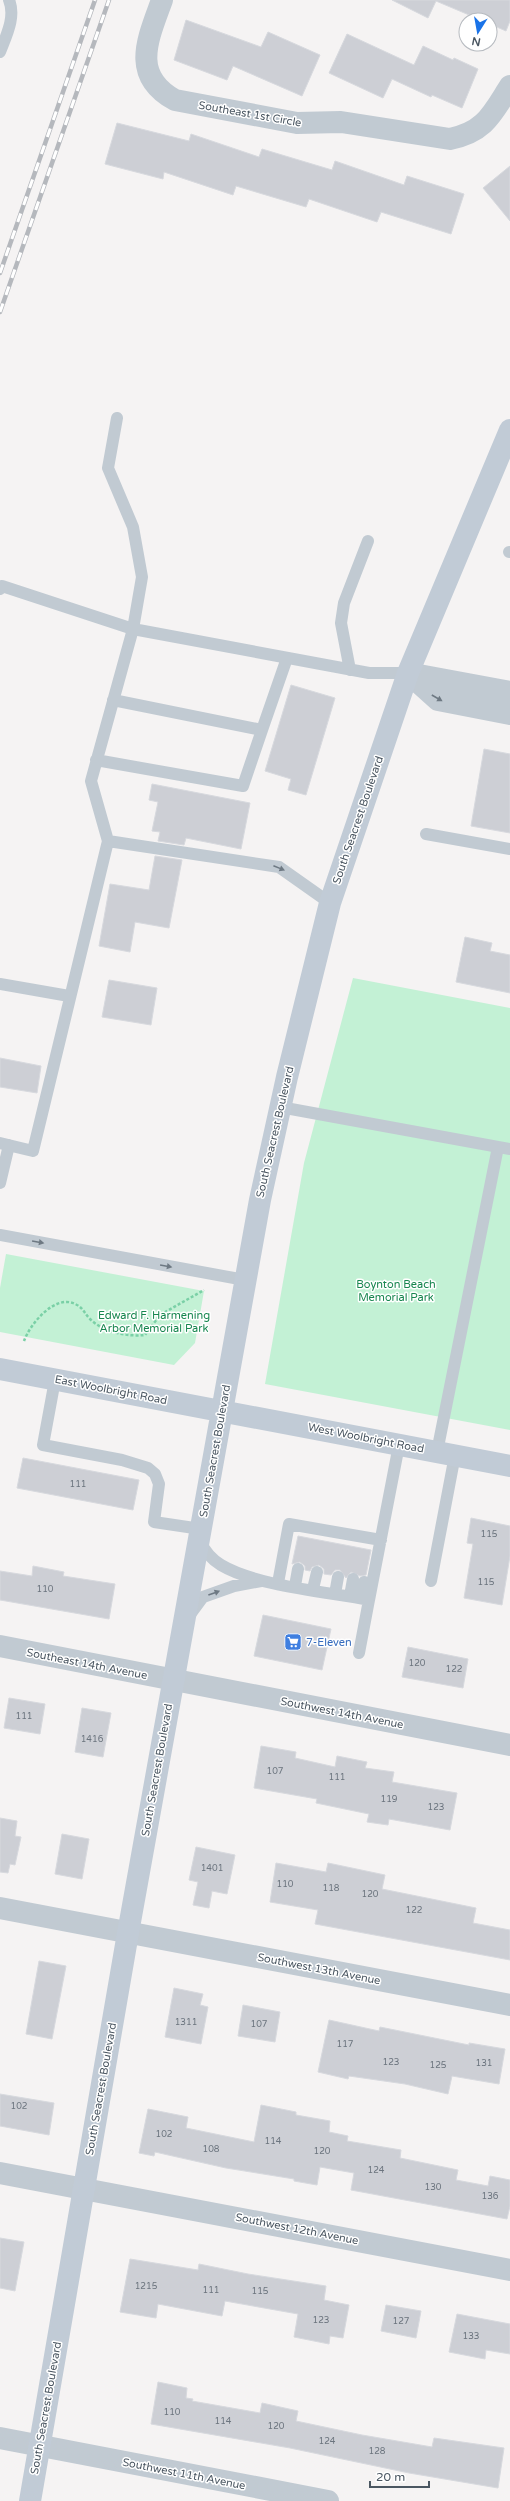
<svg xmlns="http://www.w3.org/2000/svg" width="510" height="2501" font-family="'Varela Round',sans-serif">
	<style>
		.green { fill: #c3f1d5 }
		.building { fill: #cdcfd5; stroke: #d7d9de }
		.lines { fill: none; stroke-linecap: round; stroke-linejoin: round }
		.path { stroke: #7ad0a6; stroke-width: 2.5; stroke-dasharray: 3 2; stroke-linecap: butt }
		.lane { stroke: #c1cad2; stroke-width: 12 }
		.street { stroke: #c1cad2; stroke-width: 22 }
		.secondary { stroke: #c1cbd6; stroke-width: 22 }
		.rail-casing { stroke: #b5b8bd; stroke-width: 4.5 }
		.rail { stroke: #fff; stroke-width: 3; stroke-dasharray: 9; stroke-linecap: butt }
		.oneway { fill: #6e7983 }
		.labels { text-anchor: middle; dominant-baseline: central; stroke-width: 3; stroke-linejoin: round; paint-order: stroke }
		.number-label { font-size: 9px; fill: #6b747e }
		.street-label { font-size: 11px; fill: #4a5661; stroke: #fff }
		.park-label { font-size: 11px; fill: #17864f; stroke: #fff }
		.shop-label { font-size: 11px; fill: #366cbe; stroke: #fff; text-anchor: start }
	</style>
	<rect width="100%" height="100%" fill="#f5f3f3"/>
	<!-- green -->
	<path class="green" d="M353,978l157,30v422l-245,-46 39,-221z
		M6,1254l198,37 -9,52 -21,22 -174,-33v-44z"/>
	<!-- building -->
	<path class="building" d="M392,0h118v21l-4,10 -16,-7v-4h-9l-45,-19 -8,17z
		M186,20l75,27 7,-15 52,23 -18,41 -69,-30 -6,14 -53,-20z
		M347,34l67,31 9,-19 30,14 1,-2 24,11 -16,39 -30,-13 -1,2 -39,-18 -9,19 -54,-25z
		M117,123l72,18 2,-7 68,23 3,-8 70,21 3,-9 69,24 3,-9 57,18 -13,40 -70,-22 -4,10 -68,-23 -3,8 -70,-21 -3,9 -69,-23 -1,7 -58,-15z
		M510,166v55l-27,-33z
		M291,685l44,13 -29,97 -18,-5 3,-11 -26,-8z
		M484,749l26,5v79l-39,-7z
		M152,784l98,19 -9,46 -55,-11 -2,7 -26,-4 2,-9 -8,-1 6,-29 -9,-2z
		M155,856l27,4 -13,68 -34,-6 -5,30 -31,-6 11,-62 39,6z
		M465,937l27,6 -2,8 20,4v38l-54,-11z
		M109,980l48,8 -6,37 -49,-8z
		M0,1058l41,8 -4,27 -37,-6z
		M23,1458l116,22 -6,30 -116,-22z
		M471,1518l39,8v30l-8,49 -38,-7 9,-54 -6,-1z
		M298,1536l73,14 -5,25 -6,1 -9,-4 -5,6 -6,-8h-5l-4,5 -7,-1v-5l-5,-4 -7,2 -2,4 -5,-1v-4l-5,-4 -8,2z
		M33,1566l31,6 -1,4 52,8 -6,35 -109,-19v-29l32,5z
		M263,1615l68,14 -9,41 -68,-14z
		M408,1647l60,12 -5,29 -61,-11z
		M9,1698l36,6 -5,30 -36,-6z
		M82,1708l29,5 -8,44 -28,-5z
		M261,1746l35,6 -1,6 40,9 2,-11 30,6 -2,6 29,4 -2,10 65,11 -7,37 -61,-11 -1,6 -21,-3 2,-8 -53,-11 1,-4 -63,-11z
		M0,1818l17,3 -2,15 6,1 -6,28 -5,-1 -2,9 -8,-1z
		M62,1834l27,5 -7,40 -27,-5z
		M196,1847l39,8 -8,39 -15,-3 -3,17 -16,-3 5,-23 -9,-2z
		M276,1863l50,9 2,-9 57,12 -3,14 94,19 -3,15 37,7v30l-195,-36 3,-14 -48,-8z
		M39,1961l27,5 -14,73 -26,-5z
		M174,1988l29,6 -3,11 8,2 -7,37 -36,-7z
		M243,2005l37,7 -5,30 -37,-6z
		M329,2020l50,11 1,-4 89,18v-2l36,6 -6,35 -47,-8 -4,18 -43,-10 -56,-8 -1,3 -30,-7z
		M0,2094l54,9 -5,32 -49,-9z
		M261,2105l35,7v3l34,6 -1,11 19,4 -1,5 54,9 -1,8 58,12 -2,10 32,6 2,-10 20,4v26l-3,13 -156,-29 3,-17 -34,-6 -3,18 -23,-4v-2l-68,-11 -71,-16 -1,4 -15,-3 9,-44 40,8 -2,11 68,14z
		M0,2238l24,4 -9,49 -15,-3z
		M130,2259l68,11 1,-6 49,10 78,12 -2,14 25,5 -6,33 -13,-2 -1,8 -35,-7 4,-23 -73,-13 -3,15 -64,-12 -2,14 -36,-6z
		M386,2305l35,6 -5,27 -35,-7z
		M457,2314l53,10v30l-24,-4 -1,9 -36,-7z
		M158,2382l29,6 -1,10 7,1 -1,2 68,12 2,-10 36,8 -2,10 66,14 70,12 2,-9 70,10 -6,40 -89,-15 -119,-25 -139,-24z"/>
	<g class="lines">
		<!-- path -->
		<path class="path" d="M24,1341c6,-17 32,-49 53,-36 6,3 8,9 13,14 13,13 37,18 55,16l15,-20 44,-25"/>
		<!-- lane -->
		<path class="lane" d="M0,52c6,-16 16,-35 9,-52
			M509,552h1
			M0,589l2,-3 131,43 9,-52 -9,-50 -25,-59 9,-50
			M350,670l-9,-47 3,-20 24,-62
			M113,700l149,30 25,-72
			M96,760l147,26 19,-56
			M426,834l84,15
			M330,903l-51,-36 -171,-26 -17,-60 42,-152 236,44h39
			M0,984l69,12
			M280,1107l230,42
			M0,1143l33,8 75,-310
			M0,1183l9,-38
			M0,1235l245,45
			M55,1380l-12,65 79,15 26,8 7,6 4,10 -5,38 47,7
			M437,1452l61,-305
			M199,1540c5,10 12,19 22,25 35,21 107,27 148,35l30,-155
			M431,1581l24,-126
			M278,1583l11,-59 92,16
			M295,1586l3,-17
			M313,1589l4,-17
			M335,1594l3,-17
			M350,1596l3,-17
			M361,1598l3,-16
			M189,1616l14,-19 31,-11 27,-5
			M359,1653l10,-53"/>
		<!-- street -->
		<path class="street" d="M162,0c-14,39 -32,75 13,100l122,23 44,-1 109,17c35,-7 42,-25 60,-53
			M408,673l30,27 72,14
			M408,673l102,19
			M0,1646l510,99
			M0,1908l510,97
			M0,2173l510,97
			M0,2438l328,63"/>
		<!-- secondary -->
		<path class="secondary" d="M0,1369l510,97
			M30,2501l98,-568 132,-733 27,-123 43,-174 78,-230 102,-243"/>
		<defs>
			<path id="rail" d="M0,273l95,-273
				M0,312l109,-312"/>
		</defs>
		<!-- rail casing -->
		<use href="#rail" class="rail-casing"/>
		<!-- rail -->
		<use href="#rail" class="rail"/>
	</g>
	<!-- one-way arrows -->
	<defs><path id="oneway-solid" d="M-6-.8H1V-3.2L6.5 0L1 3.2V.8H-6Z"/></defs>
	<g class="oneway">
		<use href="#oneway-solid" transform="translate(437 698) rotate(30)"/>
		<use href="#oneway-solid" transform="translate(279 868) rotate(22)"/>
		<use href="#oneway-solid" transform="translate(38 1242) rotate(10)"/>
		<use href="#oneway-solid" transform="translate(166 1266) rotate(10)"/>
		<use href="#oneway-solid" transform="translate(214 1593) rotate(-20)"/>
	</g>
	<!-- icons -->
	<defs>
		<symbol id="supermarket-square" viewBox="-11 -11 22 22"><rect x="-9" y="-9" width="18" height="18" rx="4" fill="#3f7fe0" stroke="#fff"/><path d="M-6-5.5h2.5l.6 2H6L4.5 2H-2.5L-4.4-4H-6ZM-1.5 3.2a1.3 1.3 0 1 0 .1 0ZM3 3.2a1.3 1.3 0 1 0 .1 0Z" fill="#fff"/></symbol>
	</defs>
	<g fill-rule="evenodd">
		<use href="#supermarket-square" x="283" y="1632" width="20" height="20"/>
	</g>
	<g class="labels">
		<!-- number labels -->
		<g class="number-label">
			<text x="78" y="1484">111</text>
			<text x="489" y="1534">115</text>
			<text x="486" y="1582">115</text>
			<text x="45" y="1589">110</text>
			<text x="417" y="1663">120</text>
			<text x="454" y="1669">122</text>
			<text x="24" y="1716">111</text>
			<text x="92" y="1739">1416</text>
			<text x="275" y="1771">107</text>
			<text x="337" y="1777">111</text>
			<text x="389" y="1799">119</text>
			<text x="436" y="1807">123</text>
			<text x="212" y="1868">1401</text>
			<text x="285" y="1884">110</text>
			<text x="331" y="1888">118</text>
			<text x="370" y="1894">120</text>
			<text x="414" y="1910">122</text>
			<text x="186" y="2022">1311</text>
			<text x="259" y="2024">107</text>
			<text x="345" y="2044">117</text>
			<text x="391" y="2062">123</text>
			<text x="484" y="2063">131</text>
			<text x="438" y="2065">125</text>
			<text x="19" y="2106">102</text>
			<text x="164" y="2134">102</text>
			<text x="273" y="2141">114</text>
			<text x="211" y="2149">108</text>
			<text x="322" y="2151">120</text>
			<text x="376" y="2170">124</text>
			<text x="433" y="2187">130</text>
			<text x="490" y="2196">136</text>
			<text x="146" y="2286">1215</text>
			<text x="211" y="2290">111</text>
			<text x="260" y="2291">115</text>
			<text x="321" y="2320">123</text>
			<text x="401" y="2321">127</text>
			<text x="471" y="2336">133</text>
			<text x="172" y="2412">110</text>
			<text x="223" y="2421">114</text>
			<text x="276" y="2426">120</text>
			<text x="327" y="2441">124</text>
			<text x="377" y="2451">128</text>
		</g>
		<!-- street labels -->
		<g class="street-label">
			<text transform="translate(250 114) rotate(10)">Southeast 1st Circle</text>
			<text transform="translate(358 820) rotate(-71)">South Seacrest Boulevard</text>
			<text transform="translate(275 1132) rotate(-77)">South Seacrest Boulevard</text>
			<text transform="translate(111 1390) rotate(11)">East Woolbright Road</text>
			<text transform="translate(366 1438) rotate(11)">West Woolbright Road</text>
			<text transform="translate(215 1451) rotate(-80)">South Seacrest Boulevard</text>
			<text transform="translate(87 1664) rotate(11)">Southeast 14th Avenue</text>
			<text transform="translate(342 1713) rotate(11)">Southwest 14th Avenue</text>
			<text transform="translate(157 1770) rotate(-80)">South Seacrest Boulevard</text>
			<text transform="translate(319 1969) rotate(11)">Southwest 13th Avenue</text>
			<text transform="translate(101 2089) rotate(-80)">South Seacrest Boulevard</text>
			<text transform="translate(297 2229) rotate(11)">Southwest 12th Avenue</text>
			<text transform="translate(46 2408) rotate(-80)">South Seacrest Boulevard</text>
			<text transform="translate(184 2474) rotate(11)">Southwest 11th Avenue</text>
		</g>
		<!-- park labels -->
		<g class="park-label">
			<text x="396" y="1284">Boynton Beach<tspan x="396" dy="13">Memorial Park</tspan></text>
			<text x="154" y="1315">Edward F. Harmening<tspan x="154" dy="13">Arbor Memorial Park</tspan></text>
		</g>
		<!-- shop labels -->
		<g class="shop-label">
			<text x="306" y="1642">7-Eleven</text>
		</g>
	</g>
	<!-- north arrow -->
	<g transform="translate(478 32) rotate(191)"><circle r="19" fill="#ffffff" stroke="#b7bbc0"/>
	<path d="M0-3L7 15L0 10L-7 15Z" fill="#1a73e8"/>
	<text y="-6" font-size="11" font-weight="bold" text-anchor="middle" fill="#4a5661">N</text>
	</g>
	<!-- scale -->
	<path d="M370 2481v6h59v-6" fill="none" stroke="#4a5661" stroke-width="2"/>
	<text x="376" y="2481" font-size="12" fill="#4a5661" stroke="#ffffff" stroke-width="3" paint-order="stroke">20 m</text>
</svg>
